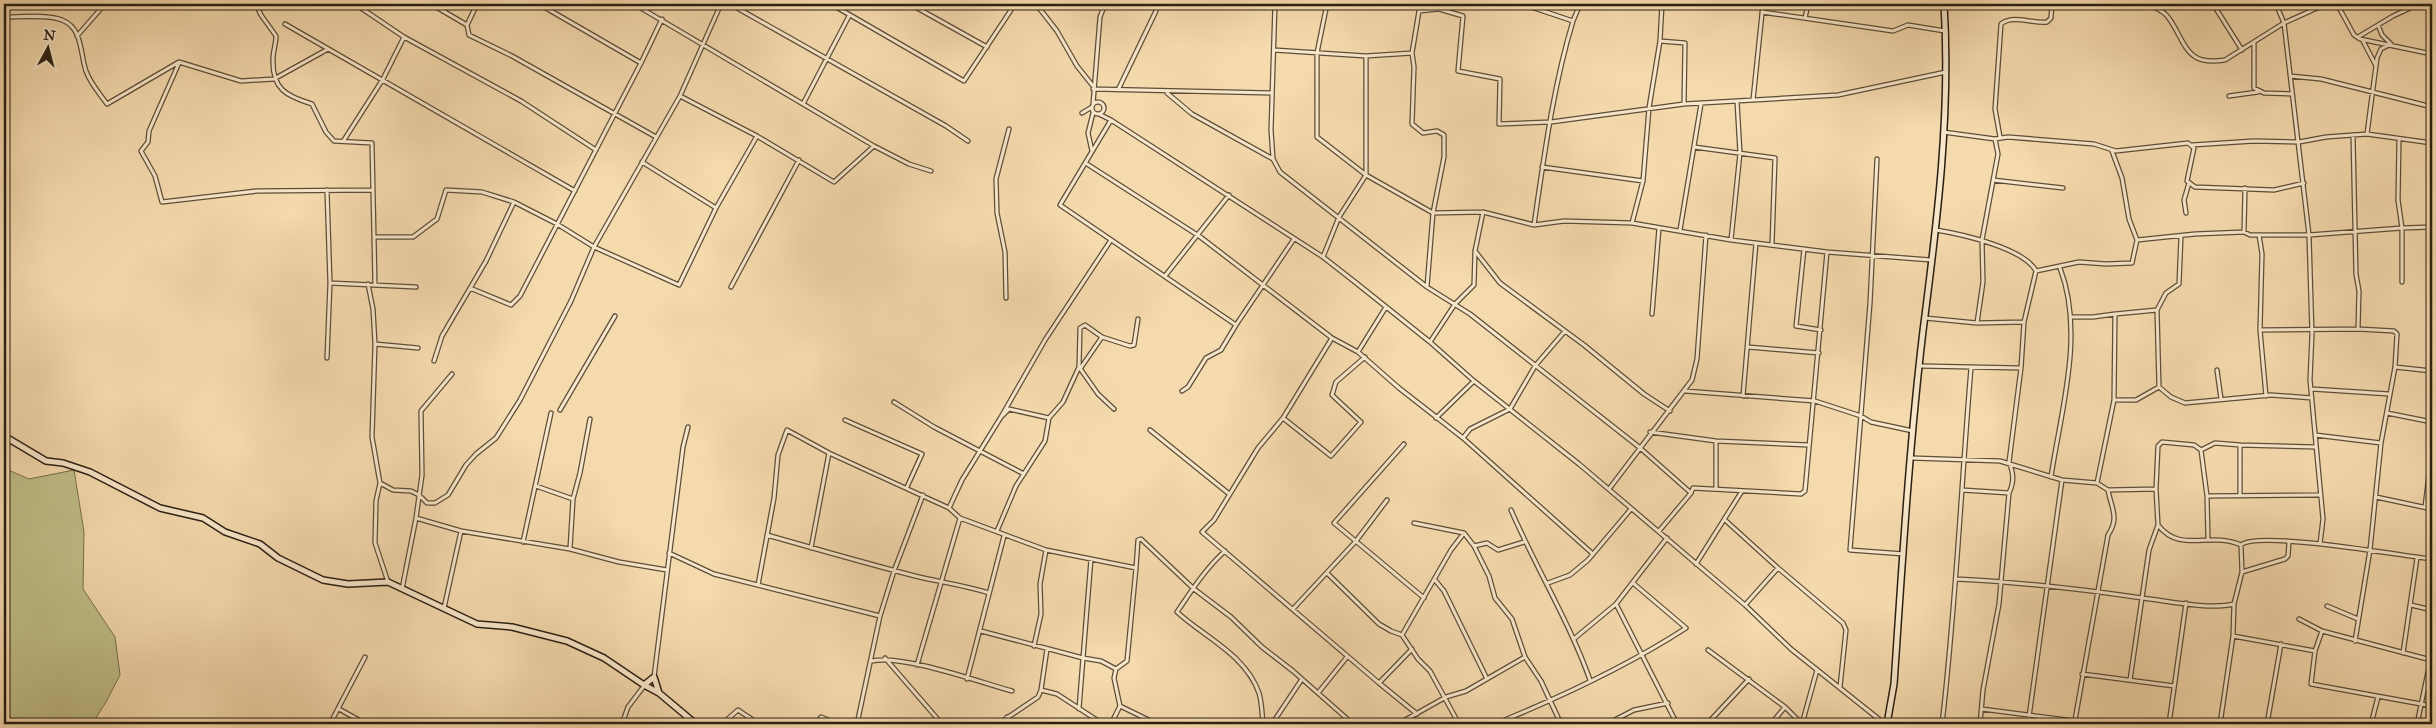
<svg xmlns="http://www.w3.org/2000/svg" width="2436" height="728" font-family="'IM FELL Great Primer',serif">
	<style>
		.green { fill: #c0be88; stroke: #756e4d }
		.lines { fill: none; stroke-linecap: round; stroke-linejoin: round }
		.street-casing { stroke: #5d4e39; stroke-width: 5.5 }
		.secondary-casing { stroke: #2a1f12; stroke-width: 8 }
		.street { stroke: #f8e7ca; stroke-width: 3 }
		.secondary { stroke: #f8e7ca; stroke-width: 5 }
	</style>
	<rect width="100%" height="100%" fill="#f5daae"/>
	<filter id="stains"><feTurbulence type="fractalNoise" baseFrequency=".004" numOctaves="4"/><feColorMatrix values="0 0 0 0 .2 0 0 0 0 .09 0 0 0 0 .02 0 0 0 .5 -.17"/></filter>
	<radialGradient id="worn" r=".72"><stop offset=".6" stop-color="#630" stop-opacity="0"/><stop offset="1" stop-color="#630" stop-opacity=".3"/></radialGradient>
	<!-- green -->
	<path class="green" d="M6,469l23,10 45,-9 10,62 -1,57 32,48 5,38 -14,27 -14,22h-88v-245z"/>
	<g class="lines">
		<defs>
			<path id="street" d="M256,4l5,11 15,21c0,8 -3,15 -3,23 -1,30 13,37 39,45l14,28 8,9 38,2 3,142
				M355,4l49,33 117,64 75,49
				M431,4l36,21 2,10 43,21 144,81
				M539,4l102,59 21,-44
				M634,4l240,142 35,18 22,7
				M730,4l216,122 22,15
				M831,4l133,77 51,-77
				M910,4l77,43
				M1036,4l21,27 20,35 16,20
				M1327,4l-10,49v84l49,38 67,38 50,-1 51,13 30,-4 68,2 99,17 96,12 104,8
				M1522,4l51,17 7,-17
				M2149,4c6,4 15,7 19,13 18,24 16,50 57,43l59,-37 42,-19
				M2213,4l29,46
				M2276,4l8,19 25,212 3,99 -2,46 13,139 -3,25
				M2337,4l17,31 6,4 72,15
				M1762,12l131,19 15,-6 37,6
				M4,17c15,0 45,-3 58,3 21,8 18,34 24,51 4,12 14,23 21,33l72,-42 62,19 33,-2 54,-30
				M1805,18l3,-14
				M285,24l290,167
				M467,25l10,-21
				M77,36l28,-32
				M2358,37l35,-21 26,-12
				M1660,41l25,2 -1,61
				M2363,41l12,23
				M2254,43v45l10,5 28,1
				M1274,50l92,6
				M179,63l-30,68 -1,11 -7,9 14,25 7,26 95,-11 116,-1
				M2290,76l31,3 111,28
				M1093,89l179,4
				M1118,90l38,-79v-7
				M1167,93l25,21 81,45 7,13 147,115 43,27 169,133 52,46
				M680,96l77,40 77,46 40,-36
				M2229,96l29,-4
				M1753,100l10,-96
				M1092 108a6 6 0 1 1 12 0a6 6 0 1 1-12 0Z
				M803,104l46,-88
				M1093,104l7,-87 5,-13
				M1082,113l10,-6
				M1099,114l12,6 212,137 32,25 75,60 44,39 105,83 166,141 46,44 94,75
				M1111,120l-51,85 176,120
				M1943,132l52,7 3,15 -16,86 1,42 -6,41
				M2367,134l10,-76 4,-9 10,-5 -9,-9 -4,-10
				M2353,135l3,139 3,17 -1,38
				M2000,137l-5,-28 6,-85c12,-10 31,0 46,-2l4,-4 1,-14
				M1995,139l13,-2 86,7 22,7 72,-8 6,5 -7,33 8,6 79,3 30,-7
				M344,140l39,-61 21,-42
				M2192,145l62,-4 45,1 27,-5 41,-3 65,9
				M1694,147l81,11 -3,87
				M1092,151l-4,-18 5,-20
				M1273,158l-2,-28 4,-126
				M1877,159l-7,144 -20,247 54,4
				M642,162l74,46
				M1087,164l112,72 133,102 26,14 28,-45
				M1542,167l101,14 -11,42
				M1993,180l70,8
				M1643,181l6,-73 11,-67 2,-37
				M327,190l3,93 -3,75
				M2186,213l-2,-13 5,-17
				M1534,225c10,-68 19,-138 39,-204
				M1680,230l21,-126
				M1936,230c25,4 88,18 100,41l-12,51 -3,46 -12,94c5,12 5,20 0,31l-10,111 -16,86 -3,34
				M2244,232l1,-44
				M2259,235l3,19 -2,76 6,66
				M374,237h39l24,-18 9,-29 36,2 32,10 43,22 37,23 85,38 37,-77 41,-72
				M1731,240l9,-87 -3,-52
				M2137,240l58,-6 49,-2 6,3h59l93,-7 -4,-28 1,-60
				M1804,249l-8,77 25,4
				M1475,251l25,32 84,62 60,49 26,17
				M1323,257l16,-40 27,-42v-119l46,-3
				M2036,271l43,-9 27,2 26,-1 5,-23 -8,-21 -7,-41 -10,-27
				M1165,276l64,-81
				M2402,282v-54l30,-1
				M330,283l86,4
				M368,284l5,25 2,35 -3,93 8,46 -4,18 -1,42 13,39
				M731,287l68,-127
				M1427,287l6,-74 11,-56v-22l-7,-4 -14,2 -11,-9 2,-57 -2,-14 7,-42 20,-2 24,7 -5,55 42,8 -1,45 52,-2 133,-18 154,-9 108,-23
				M470,288l41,17 9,-9 121,-233
				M1006,298l-1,-46 -8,-39 -1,-34 13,-50
				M2157,310l9,-17 13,-9 2,-48
				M1652,314l7,-86
				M2115,314l42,-4 2,77 12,10 14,6 86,-8 41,3
				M2070,317h23l22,-3 -1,86 -17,83
				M1925,318l52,5 47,-1
				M2260,330l98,-1 36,2 3,3 -2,33 -14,76 -11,107 -15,91
				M1332,338l-49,80 -25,30 -44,72 -12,12 177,151
				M1430,342l25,-38 19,-19 1,-34 8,-39
				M375,344l43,4
				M1748,347l71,6
				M1358,352l41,36 64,50 130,116
				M434,361l8,-25 44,-75 28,-59
				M1921,366l100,2
				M1079,367l19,27 16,15
				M2395,367l37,4
				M1080,369l22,-32
				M2217,370l4,29
				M2312,389l77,5
				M1182,391l6,-4 18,-29 15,-8 15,-25 58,-86
				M1685,391l130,10 46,15 10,6 42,9
				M1743,396l13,-153
				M2114,400h22l23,-13
				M894,402l40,25 90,47
				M560,410l55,-94
				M2387,413l45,9
				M1001,417l44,-77 66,-100
				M1283,418l48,38 30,-34 -29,-27 4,-13 29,-25
				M1436,418l38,-37
				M845,420l77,34 -15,33
				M1150,430l78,63
				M1650,432l66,9 93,4
				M2315,435l66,8
				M1463,438l7,-9 40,-20 25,-43 30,-35
				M1716,441v48
				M1404,444l-70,79 90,75
				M2201,450l6,46 1,43
				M1912,458l88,3 62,19 35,3 11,7 48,-1
				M2051,477c10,-67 34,-144 9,-209
				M380,483l13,7 18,1 8,4 8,8h8l13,-8 18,-30 10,-11 20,-16 24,-38 51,-99 23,-54 86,-151 41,-92
				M536,486l37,13
				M1609,489l83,-109 5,-21 9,-124
				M1962,490l47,3
				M2207,496l112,-1
				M2240,496v-51
				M2376,497l56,12
				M2425,507l7,-57
				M949,508l13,-28 39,-63 8,-8 40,9
				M1511,510c25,58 58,111 79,170
				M416,518l45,13 109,18 49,13 48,8
				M1725,520l53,48 65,55 3,7 -6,57
				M1414,523l50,10 10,13 15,30 6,22 17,21 13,38 16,24 20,43
				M2158,525c22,29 52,6 83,20 16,-15 162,11 191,14
				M997,531l19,-45 29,-45 4,-23 14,-16 16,-35 1,-39 5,-3 17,12 28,9 4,-1 4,-26
				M1659,531l32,-38 2,-5 108,6 4,-3 22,-239
				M767,535c49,14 98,28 148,41 24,6 49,9 74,17
				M523,542l28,-129
				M1474,546l13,-3 11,7 26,-8
				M811,548l18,-95
				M570,549l3,-50 7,-26 10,-54
				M1225,551c-20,18 -33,39 -48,61 27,25 69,43 82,81 3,10 3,21 4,31
				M669,553l45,21 166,42
				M1091,559l-8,99 18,3 15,8 -2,9 6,28 -9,18
				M1696,564l46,-73
				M2242,572l43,-13 3,-3 1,-14
				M1328,574l51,50 12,7 11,4 16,24 12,12 29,53
				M1956,579c62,3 124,10 186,19 26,3 67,12 92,6
				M1435,580l9,11 43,88
				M1548,583l22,-8 18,-15 43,-51
				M758,585l16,-87 4,-43 9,-25 42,23 120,55 11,10 86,32 90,18 2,-28 3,-1 53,50 37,28 31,30 31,24 60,53
				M402,589l14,-71 6,-43 -1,-64 31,-37
				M1616,604l61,120
				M1745,605l33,-37
				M2411,605l21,5
				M2327,606l31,13
				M444,608l17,-77
				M1293,609l63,-68 31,-41
				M2299,619l23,12 109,29
				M981,631l102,27 -4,51
				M2322,631l-7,20 -4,33 121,22
				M1402,635l49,-85 13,-17
				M2233,636l82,15
				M1575,638l41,-34 51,-66
				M1034,646l7,-32 -1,-30 6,-34
				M1412,649l-33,34 38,31
				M1708,650l77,57 17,17
				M2403,653l14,-95
				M885,658l57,66
				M872,661c30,-7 107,21 140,30
				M917,665l43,-147
				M1116,669l11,-8 9,-93
				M2082,674l92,12
				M654,677l29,-230 5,-20
				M967,679l37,-143
				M2130,680l19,-130 9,-25 -2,-36 2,-43 4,-4 32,3 7,5 14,-7 25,2 76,2
				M1041,690l16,4 46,30
				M1318,693l29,-36
				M1120,706l37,18
				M339,709l27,15
				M1982,709l116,15
				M1007,717l6,7
				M2075,720l33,-185c12,-18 3,-27 0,-45
				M330,724l35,-67
				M622,724l6,-17 16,-21
				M722,724l16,-14 21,14
				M816,724l5,-7 17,7
				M857,724l23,-108 14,-45 29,-76
				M998,724l40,-27 3,-7 6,-41
				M1232,724h10
				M1272,724l30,-45
				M1398,724l48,-27 20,-6 59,-34
				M1495,724c66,-27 131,-57 191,-96l-53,-45
				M1607,724l27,-14 34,-7
				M1707,724l42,-45
				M1771,724l14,-17
				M1802,724l15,-54
				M1942,724c14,-118 19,-237 29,-356
				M2028,724l34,-244
				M2169,724l17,-121
				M2220,724l13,-88 1,-32 8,-32 -1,-27
				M2267,724l14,-80
				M2371,724l7,-27
				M2417,724l15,-71"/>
			<path id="secondary" d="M4,436l42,25 17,2 27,9 70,36 43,10 22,14 35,12 18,14 45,22 25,4 40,-2 89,42 35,3 55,14 37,17 40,27
				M659,693l-5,-16 -10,8 15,8 37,31
				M1887,724l7,-40c8,-117 15,-236 29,-353 14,-108 28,-218 21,-327"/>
		</defs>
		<!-- street casing -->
		<use href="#street" class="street-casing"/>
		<!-- secondary casing -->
		<use href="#secondary" class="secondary-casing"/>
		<!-- street -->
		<use href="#street" class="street"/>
		<!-- secondary -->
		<use href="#secondary" class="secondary"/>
	</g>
	<!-- margin -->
	<rect width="2436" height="728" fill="none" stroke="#f5daae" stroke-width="20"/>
	<rect x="5" y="5" width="2426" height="718" fill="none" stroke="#2a1f12" stroke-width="2.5"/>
	<rect x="10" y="10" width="2416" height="708" fill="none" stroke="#2a1f12"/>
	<!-- north arrow -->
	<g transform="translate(48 48) rotate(7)" stroke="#f8e7ca" stroke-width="4" paint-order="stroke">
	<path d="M0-4L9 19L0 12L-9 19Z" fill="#2a1f12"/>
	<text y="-8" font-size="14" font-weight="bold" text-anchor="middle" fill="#2a1f12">N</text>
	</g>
	<rect width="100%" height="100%" filter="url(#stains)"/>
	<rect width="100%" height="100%" fill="url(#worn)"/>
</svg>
